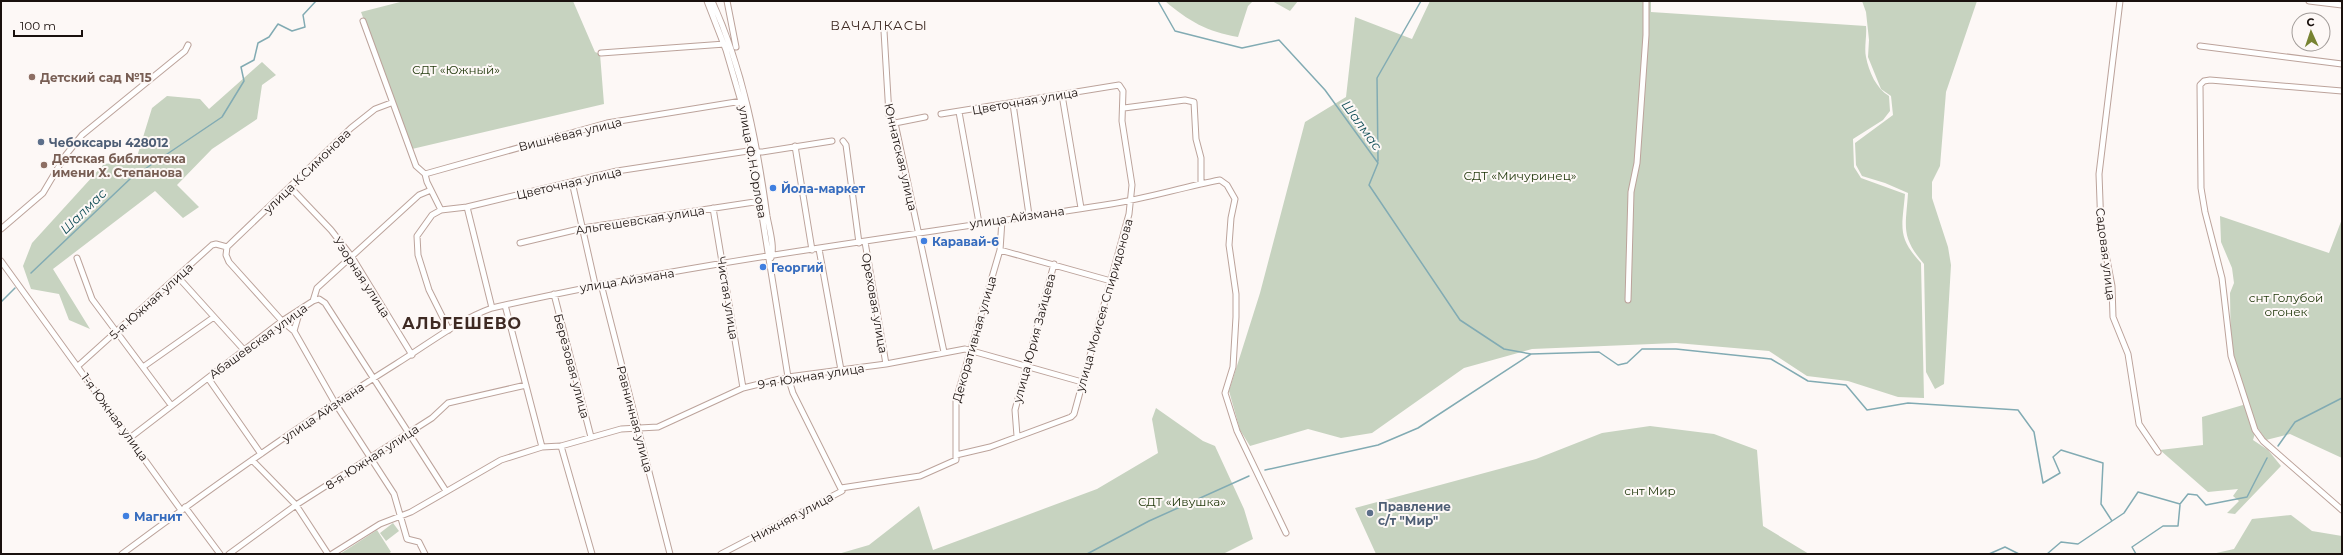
<svg xmlns="http://www.w3.org/2000/svg" width="2343" height="555" font-family="Montserrat,sans-serif">
	<style>
		.green { fill: #c7d3c0 }
		.lines { fill: none; stroke-linecap: round; stroke-linejoin: round }
		.stream { stroke: #82abb3; stroke-width: 1.5 }
		.minor-casing { stroke: #bca39b; stroke-width: 7 }
		.minor { stroke: #fff; stroke-width: 5 }
		.education-dot { fill: #8d6e63; stroke: #fdf8f6; stroke-width: 1.5 }
		.service-dot { fill: #5c6f8a; stroke: #fdf8f6; stroke-width: 1.5 }
		.shop-dot { fill: #3f7fe0; stroke: #fdf8f6; stroke-width: 1.5 }
		.labels { text-anchor: middle; dominant-baseline: central; stroke-width: 4; stroke-linejoin: round; paint-order: stroke }
		.park-label { font-size: 12px; fill: #1b3305; stroke: #fdf8f6 }
		.education-label { font-size: 12px; font-weight: bold; fill: #785e54; stroke: #fdf8f6; text-anchor: start }
		.street-label { font-size: 12px; fill: #1a110e; stroke: #fdf8f6 }
		.service-label { font-size: 12px; font-weight: bold; fill: #4e5e75; stroke: #fdf8f6; text-anchor: start }
		.shop-label { font-size: 12px; font-weight: bold; fill: #366cbe; stroke: #fdf8f6; text-anchor: start }
		.neighbourhood-label { font-size: 13px; letter-spacing: 1px; fill: #3e2a23; stroke: #fdf8f6 }
		.water-label { font-size: 13px; font-style: italic; fill: #135059; stroke: #fdf8f6 }
		.district-label { font-size: 16px; font-weight: bold; letter-spacing: 1px; fill: #3e2a23; stroke: #fdf8f6 }
	</style>
	<rect width="100%" height="100%" fill="#fdf8f6"/>
	<!-- green -->
	<path class="green" d="M404,1h169l22,51 5,2 4,50 -192,45 -51,-137z
		M1165,1h88l-5,5 -10,31c-30,-5 -50,-16 -73,-36z
		M1272,1h26l-8,10z
		M1430,1h221v11l215,14c1,10 -2,22 0,31 3,15 10,31 23,39l1,15 -7,9 -30,19 1,28 7,11 44,16c-3,34 -8,43 16,69l3,135 -26,-1 -50,-16 -41,-5 -38,-25 -93,-8 -144,6 -68,19 -92,65 -31,5 -33,-9 -58,17 -10,-16 -11,-39 31,-98 45,-171 41,-25 9,-80 57,22z
		M1862,1h115l-31,91 -6,74 -8,16v16l16,49 3,18 -7,119 -9,5 -9,-17 -2,-108c-24,-28 -18,-37 -16,-71l-23,-10 -23,-7 -6,-11 -1,-22 38,-28 -2,-19 -10,-7 -13,-32 1,-17 -3,-28z
		M262,62l14,13 -14,10 -5,34 -45,30 -35,36 22,22 -16,11 -28,-27 -102,78 37,60 -21,-9 -10,-26 -28,-5 -8,-23 9,-23 72,-79 32,-4 16,-52 15,-12 33,3 9,10z
		M2220,216l109,37 13,-34v239l-52,-24 -24,6 -9,-13 -4,13 15,10 13,16 -46,48 -8,-1 12,-12 -6,-5 5,-7 -30,3 -48,-42 43,-5 -1,-28 41,-12 5,-5 -17,-44 -1,-63 4,-10 -2,-15 -11,-26z
		M1156,408l47,33 12,5 29,63 9,30 -30,15h-385l31,-9 50,-39 14,44 164,-61 61,-36 -6,-34z
		M1650,426l64,8 43,16 6,76 46,28h-433l-21,-46 181,-49 66,-26z
		M2291,515l21,16 30,5v18h-130l22,-5 18,-30z
		M393,523l6,8 -13,10 -6,-8z
		M377,530l14,22 -3,2h-48z"/>
	<g class="lines">
		<!-- stream -->
		<path class="stream" d="M1158,1l17,30 67,17 37,-8 46,50 53,73 -9,22 91,135 44,29 27,5
			M1378,161l-1,-83 44,-77
			M31,273l99,-94 92,-62 22,-36 -3,-14 13,-7 4,-17 11,-6 9,-13 14,7 13,-4 -2,-12 13,-14
			M1,302l14,-14
			M2278,446l17,-24 47,-24
			M1265,470l113,-25 40,-17 113,-74 68,-2 19,13 9,-2 15,-14h34l95,10 37,22 38,4 21,25 41,-7 110,7 16,22 9,51 17,-10 -7,-16 8,-7 42,13 -2,41 11,17 12,-8 14,-21 42,12 8,-10 9,1 9,10 41,-8 20,-39
			M1087,554l62,-33 100,-45
			M1989,554l16,-7 14,7
			M2047,554l14,-12 17,2 34,-23
			M2136,554l-4,-7 31,-21h15l2,-21"/>
		<defs>
			<path id="minor" d="M707,1l19,49 21,72 41,255 5,16 49,98 -121,63
				M712,1c31,68 45,142 55,215 2,12 8,31 4,42
				M727,1l9,46
				M2120,1l-21,173 2,55 11,57 1,31 15,37 11,70 19,28
				M2309,1l33,4
				M363,21l53,145 9,8 2,8 14,28
				M884,31l5,84 6,8 49,229
				M2200,46l142,18
				M601,53l124,-9
				M2342,91l-132,-11 -6,1 -4,4 1,103 4,24 17,66 9,78 24,74 8,11 79,69
				M1062,95l19,113
				M1013,104l16,111
				M1124,108l61,-8 9,2 2,37 5,19v26
				M959,112l20,111
				M941,114l178,-29 4,6 -1,30 10,64 -3,29 -55,200 -3,3 -81,30 -34,8
				M895,123l30,-6
				M843,141l3,4 13,98
				M795,146l17,104
				M425,174l182,-51 135,-22
				M572,182l23,102
				M290,187l41,43 21,27 60,98
				M467,207l25,101
				M713,208l30,180
				M1,229l42,-36 22,-37 17,-21 103,-84 3,-6
				M865,242l21,122
				M520,243l63,-15 178,-27
				M227,247l-1,8 3,7 53,59 12,10 41,72 59,91 13,45 12,3 6,12
				M227,247l124,-119 24,-19 16,-6
				M819,249l22,121
				M1000,250l111,31
				M77,258l15,41 79,106
				M1,261l180,249
				M178,277l66,73
				M601,284l69,270
				M554,294l37,143
				M1628,300l3,-108 6,-29 9,-128v-34
				M313,301l6,-2 6,4 121,188
				M505,305l37,142
				M449,330l-20,-40 -11,-35 -1,-19 15,-21 9,-5 26,-3 150,-36 131,-20 14,1 70,-11
				M294,331l6,-21
				M78,366l134,-121 4,-1 11,3
				M143,367l71,-50
				M208,378l53,76
				M1017,436l-2,-26 39,-146
				M131,437l151,-116 31,-20 4,-13 102,-93 12,-5
				M561,446l31,108
				M252,460l44,45 32,49
				M841,488l79,-12 36,-16v-60l44,-150 2,-30
				M185,507l35,47
				M122,554c89,-66 180,-131 274,-190 31,-19 62,-44 96,-56 204,-47 413,-71 619,-104 37,-6 72,-17 109,-24l7,5 8,14 -4,19 -2,27 7,49v23l-3,50 -8,26 12,38 49,102
				M229,554l67,-49 136,-87 16,-15 78,-18
				M332,554l48,-30 31,-12 90,-52 41,-13 19,-1 60,-17 37,-2 85,-39 45,-11 98,-13 79,-15 117,33"/>
		</defs>
		<!-- minor casing -->
		<use href="#minor" class="minor-casing"/>
		<!-- minor -->
		<use href="#minor" class="minor"/>
	</g>
	<!-- markers -->
	<g class="education-dot">
		<circle cx="32" cy="77" r="4"/>
		<circle cx="44" cy="165" r="4"/>
	</g>
	<g class="service-dot">
		<circle cx="41" cy="142" r="4"/>
		<circle cx="1370" cy="513" r="4"/>
	</g>
	<g class="shop-dot">
		<circle cx="773" cy="188" r="4"/>
		<circle cx="924" cy="241" r="4"/>
		<circle cx="763" cy="267" r="4"/>
		<circle cx="126" cy="516" r="4"/>
	</g>
	<g class="labels">
		<!-- park labels -->
		<g class="park-label">
			<text x="456" y="69">СДТ «Южный»</text>
			<text x="1520" y="175">СДТ «Мичуринец»</text>
			<text x="2286" y="297">снт Голубой<tspan x="2286" dy="14">огонек</tspan></text>
			<text x="1650" y="490">снт Мир</text>
			<text x="1182" y="501">СДТ «Ивушка»</text>
		</g>
		<!-- education labels -->
		<g class="education-label">
			<text x="40" y="77">Детский сад №15</text>
			<text x="52" y="158">Детская библиотека<tspan x="52" dy="14">имени Х. Степанова</tspan></text>
		</g>
		<!-- street labels -->
		<g class="street-label">
			<text transform="translate(1025 101) rotate(-10)">Цветочная улица</text>
			<text transform="translate(570 134) rotate(-14)">Вишнёвая улица</text>
			<text transform="translate(901 157) rotate(77)">Юннатская улица</text>
			<text transform="translate(753 162) rotate(80)">улица Ф.Н.Орлова</text>
			<text transform="translate(307 171) rotate(-44)">улица К.Симонова</text>
			<text transform="translate(569 183) rotate(-13)">Цветочная улица</text>
			<text transform="translate(1017 217) rotate(-8)">улица Айзмана</text>
			<text transform="translate(640 220) rotate(-9)">Альгешевская улица</text>
			<text transform="translate(2106 254) rotate(83)">Садовая улица</text>
			<text transform="translate(362 277) rotate(57)">Узорная улица</text>
			<text transform="translate(627 280) rotate(-9)">улица Айзмана</text>
			<text transform="translate(728 298) rotate(81)">Чистая улица</text>
			<text transform="translate(151 301) rotate(-42)">5-я Южная улица</text>
			<text transform="translate(875 303) rotate(80)">Ореховая улица</text>
			<text transform="translate(1104 305) rotate(-74)">улица Моисея Спиридонова</text>
			<text transform="translate(1034 338) rotate(-75)">улица Юрия Зайцева</text>
			<text transform="translate(974 339) rotate(-74)">Декоративная улица</text>
			<text transform="translate(258 341) rotate(-36)">Абашевская улица</text>
			<text transform="translate(572 366) rotate(75)">Берёзовая улица</text>
			<text transform="translate(811 376) rotate(-9)">9-я Южная улица</text>
			<text transform="translate(323 412) rotate(-34)">улица Айзмана</text>
			<text transform="translate(115 417) rotate(54)">1-я Южная улица</text>
			<text transform="translate(635 419) rotate(75)">Равнинная улица</text>
			<text transform="translate(372 457) rotate(-33)">8-я Южная улица</text>
			<text transform="translate(792 517) rotate(-28)">Нижняя улица</text>
		</g>
		<!-- service labels -->
		<g class="service-label">
			<text x="49" y="142">Чебоксары 428012</text>
			<text x="1378" y="506">Правление<tspan x="1378" dy="14">с/т "Мир"</tspan></text>
		</g>
		<!-- shop labels -->
		<g class="shop-label">
			<text x="781" y="188">Йола-маркет</text>
			<text x="932" y="241">Каравай-6</text>
			<text x="771" y="267">Георгий</text>
			<text x="134" y="516">Магнит</text>
		</g>
		<!-- neighbourhood labels -->
		<g class="neighbourhood-label">
			<text x="879" y="25">ВАЧАЛКАСЫ</text>
		</g>
		<!-- water labels -->
		<g class="water-label">
			<text transform="translate(1362 125) rotate(54)">Шалмас</text>
			<text transform="translate(83 211) rotate(-44)">Шалмас</text>
		</g>
		<!-- district labels -->
		<g class="district-label">
			<text x="462" y="323">АЛЬГЕШЕВО</text>
		</g>
	</g>
	<!-- border -->
	<rect width="2343" height="555" fill="none" stroke="#1a110e" stroke-width="4"/>
	<!-- north arrow -->
	<g transform="translate(2311 32) rotate(357)"><circle r="19" fill="#fdf8f6" stroke="#a29c99"/>
	<path d="M0-3L7 15L0 10L-7 15Z" fill="#778331"/>
	<text y="-6" font-size="11" font-weight="bold" text-anchor="middle" fill="#1a110e">С</text>
	</g>
	<!-- scale -->
	<path d="M14 30v6h68v-6" fill="none" stroke="#1a110e" stroke-width="2"/>
	<text x="20" y="30" font-size="12" fill="#1a110e" stroke="#fdf8f6" stroke-width="3" paint-order="stroke">100 m</text>
</svg>
